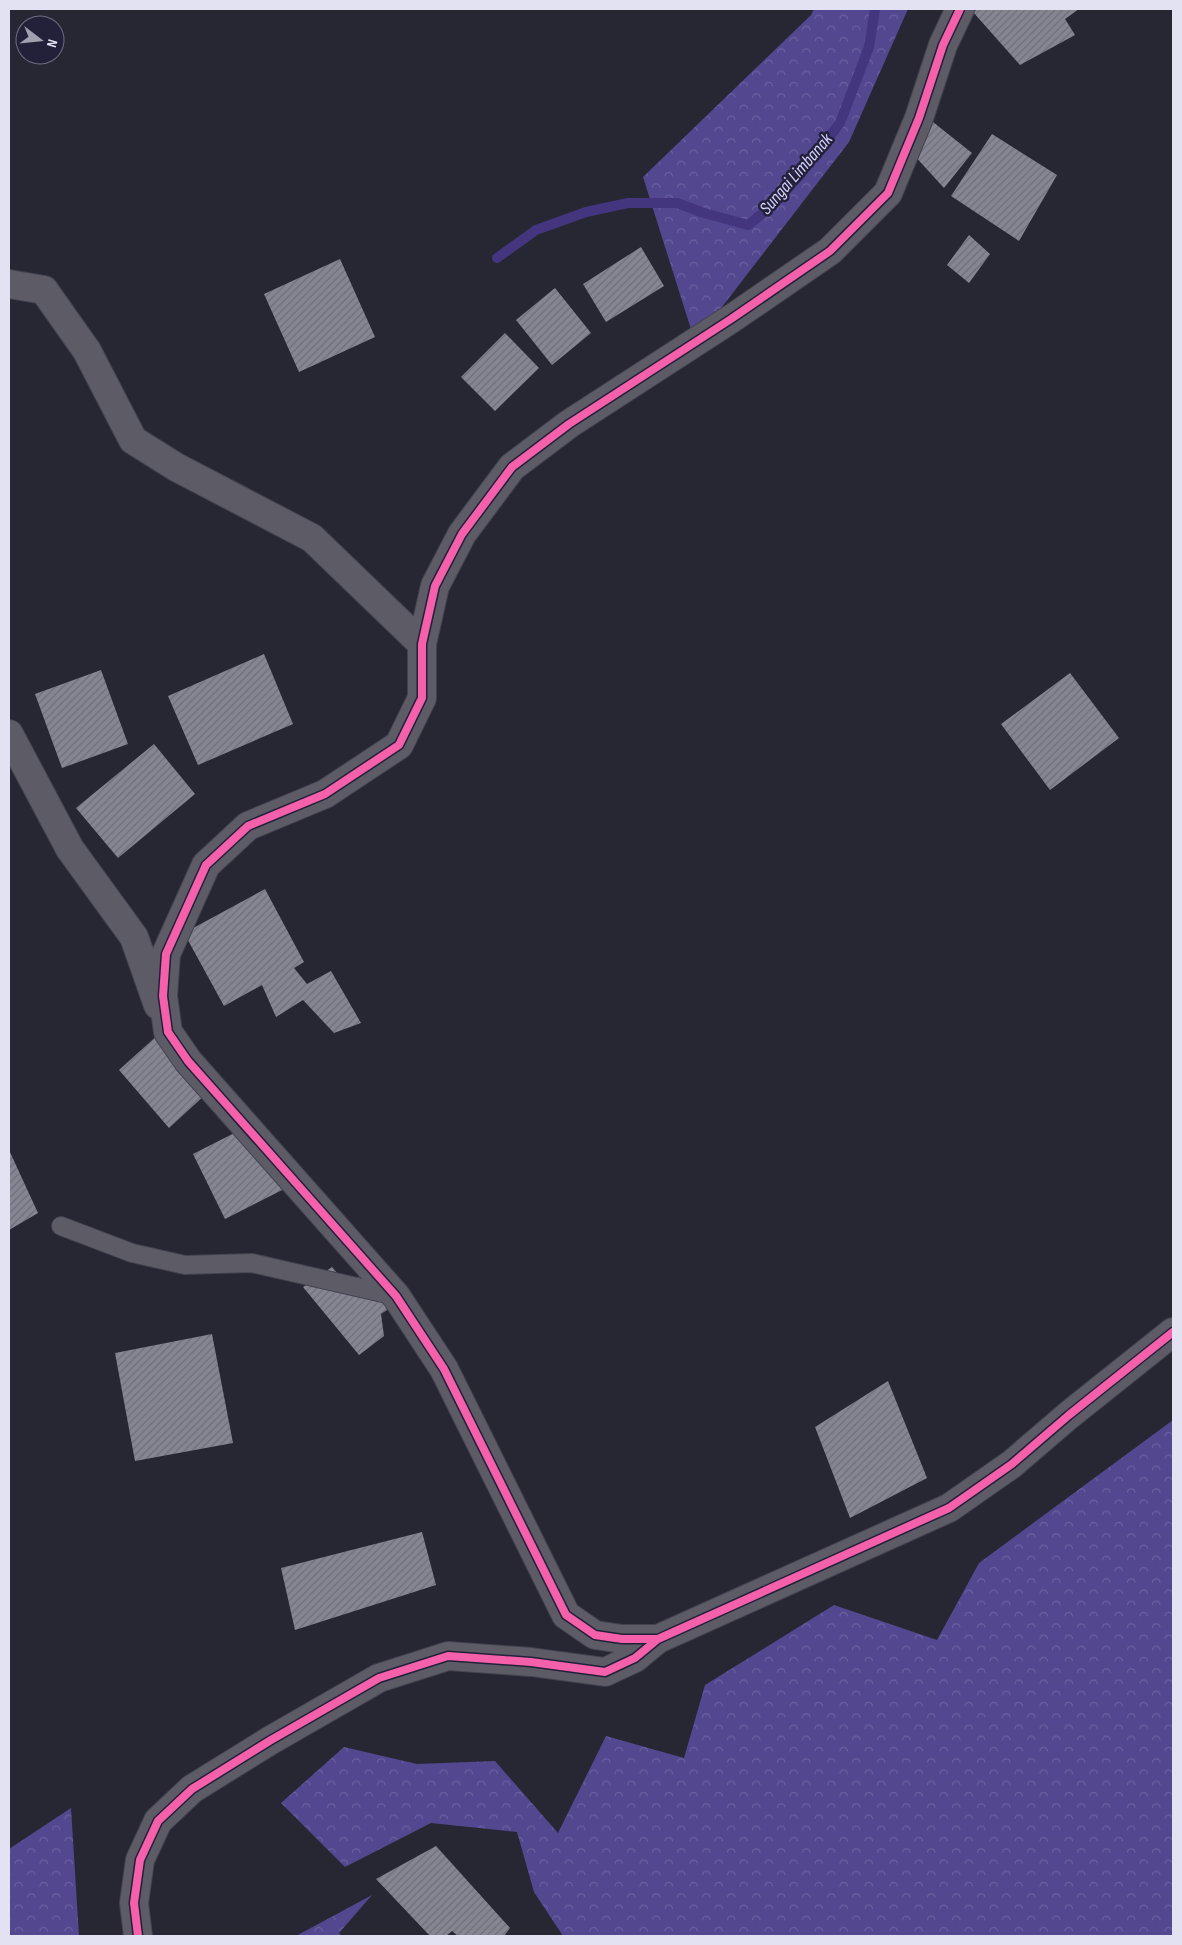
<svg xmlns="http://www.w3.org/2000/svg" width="1182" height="1945" font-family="'Sofia Sans Condensed',sans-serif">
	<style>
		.forest { fill: url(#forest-crowns) }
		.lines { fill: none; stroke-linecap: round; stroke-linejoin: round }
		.stream { stroke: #44357f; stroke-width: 10 }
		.building { fill: url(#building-hatch) }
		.lane-casing { stroke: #43424e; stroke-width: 20 }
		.street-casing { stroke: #43424e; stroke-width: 30 }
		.lane { stroke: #5c5b66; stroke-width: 18 }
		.street { stroke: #5c5b66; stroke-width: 28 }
		.cycleway-casing { stroke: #232039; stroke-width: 11 }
		.cycleway { stroke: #f560ab; stroke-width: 8 }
		.labels { text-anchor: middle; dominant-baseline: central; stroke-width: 5; stroke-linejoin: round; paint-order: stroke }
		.water-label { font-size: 18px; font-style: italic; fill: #d4d1ff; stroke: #232039 }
	</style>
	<defs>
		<pattern id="forest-crowns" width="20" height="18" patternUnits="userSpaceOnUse" patternTransform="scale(1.25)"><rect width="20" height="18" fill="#534790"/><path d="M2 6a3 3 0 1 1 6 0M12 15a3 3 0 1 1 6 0" fill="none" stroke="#6b61a0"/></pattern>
		<pattern id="building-hatch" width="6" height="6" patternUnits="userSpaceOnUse" patternTransform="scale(1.25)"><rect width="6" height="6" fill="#868592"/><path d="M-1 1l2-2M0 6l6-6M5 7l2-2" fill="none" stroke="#6f6e78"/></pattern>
	</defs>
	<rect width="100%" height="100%" fill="#272633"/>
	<!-- forest -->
	<path class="forest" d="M814,9h94l-59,133 -154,200 -52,-165 168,-162z
		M1173,1420v516h-610l-29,-44 -17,-60 -86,-9 -86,44 -64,-64 63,-56 73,17 78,-3 63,72 48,-97 78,22 21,-73 129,-80 103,35 42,-77z
		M71,1808l8,128h-70v-87z
		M372,1895l-33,38 3,3h-46z"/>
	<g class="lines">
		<!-- stream -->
		<path class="stream" d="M497,258l39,-28 50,-18 42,-9h49l27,10 44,12 19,-15 33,-35 40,-52 29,-76 6,-38"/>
	</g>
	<!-- building -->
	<path class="building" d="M978,9h101l-14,10 10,16 -55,30 -47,-53z
		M933,122l39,31 -28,35 -32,-35z
		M992,134l65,41 -38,66 -68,-45z
		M969,235l21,19 -21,29 -22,-18z
		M641,247l23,39 -58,36 -23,-38z
		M340,259l35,78 -76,35 -35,-78z
		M555,288l36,45 -39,32 -36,-45z
		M505,333l34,35 -44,43 -34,-34z
		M264,654l29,70 -95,41 -30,-69z
		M101,670l27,74 -66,24 -27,-74z
		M1070,673l49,65 -69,52 -49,-66z
		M154,744l41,50 -77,64 -42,-50z
		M265,889l39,73 -10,6 13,16 24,-13 30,52 -27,10 -31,-33 -27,17 -14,-32 -38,21 -40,-73z
		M170,1024l48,59 -49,45 -50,-58z
		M260,1120l32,65 -67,34 -32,-65z
		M9,1150l29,63 -29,17z
		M376,1265l20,39 -15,10 3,22 -25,19 -56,-68 29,-20 15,18z
		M212,1334l21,109 -98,18 -20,-108z
		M888,1381l39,97 -77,40 -35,-91z
		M422,1532l14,53 -141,45 -14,-62z
		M436,1846l74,82 -6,8h-46l-6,-5 -6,5h-16l-54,-57z"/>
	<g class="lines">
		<defs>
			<path id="lane" d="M61,1226l71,27 53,12 67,-2 144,33"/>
			<path id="street" d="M9,284l35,6 43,61 46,89 43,27 136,71 110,106
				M9,734l61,115 64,88 24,68
				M658,1639h-36l-27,-4 -29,-20 -122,-246 -48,-73 -208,-235 -20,-29 -5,-36 3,-42 40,-89 42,-39 77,-32 74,-49 23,-47v-54l13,-58 27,-52 50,-67 57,-43 162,-105 99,-68 58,-58 31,-75 24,-73 17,-36
				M138,1936l-4,-33 6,-43 18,-39 34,-32 79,-49 108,-62 69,-22 83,6 74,10 30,-14 23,-19 291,-131 63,-44 57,-49 104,-83"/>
		</defs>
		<!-- lane casing -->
		<use href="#lane" class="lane-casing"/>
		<!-- street casing -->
		<use href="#street" class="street-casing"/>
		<!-- lane -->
		<use href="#lane" class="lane"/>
		<!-- street -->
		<use href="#street" class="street"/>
		<defs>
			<path id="cycleway" d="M658,1639h-36l-27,-4 -29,-20 -122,-246 -48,-73 -208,-235 -20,-29 -5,-36 3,-42 40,-89 42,-39 77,-32 74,-49 23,-47v-54l13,-58 27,-52 50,-67 57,-43 162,-105 99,-68 58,-58 31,-75 24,-73 17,-36
				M138,1936l-4,-33 6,-43 18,-39 34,-32 79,-49 108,-62 69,-22 83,6 74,10 30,-14 23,-19 291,-131 63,-44 57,-49 104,-83"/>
		</defs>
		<!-- cycleway casing -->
		<use href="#cycleway" class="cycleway-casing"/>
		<!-- cycleway -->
		<use href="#cycleway" class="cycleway"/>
	</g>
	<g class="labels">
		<!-- water labels -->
		<g class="water-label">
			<text transform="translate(796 174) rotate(-49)">Sungai Limbanak</text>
		</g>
	</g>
	<!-- border -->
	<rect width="1182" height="1945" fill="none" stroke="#e2e2f3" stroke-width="20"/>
	<!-- north arrow -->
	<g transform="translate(40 40) rotate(106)"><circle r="24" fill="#232039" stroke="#6f6e83"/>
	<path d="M0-4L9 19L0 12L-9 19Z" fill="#a1a0b0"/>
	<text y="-8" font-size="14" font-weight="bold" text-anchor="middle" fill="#e2e2f3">N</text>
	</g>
</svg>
